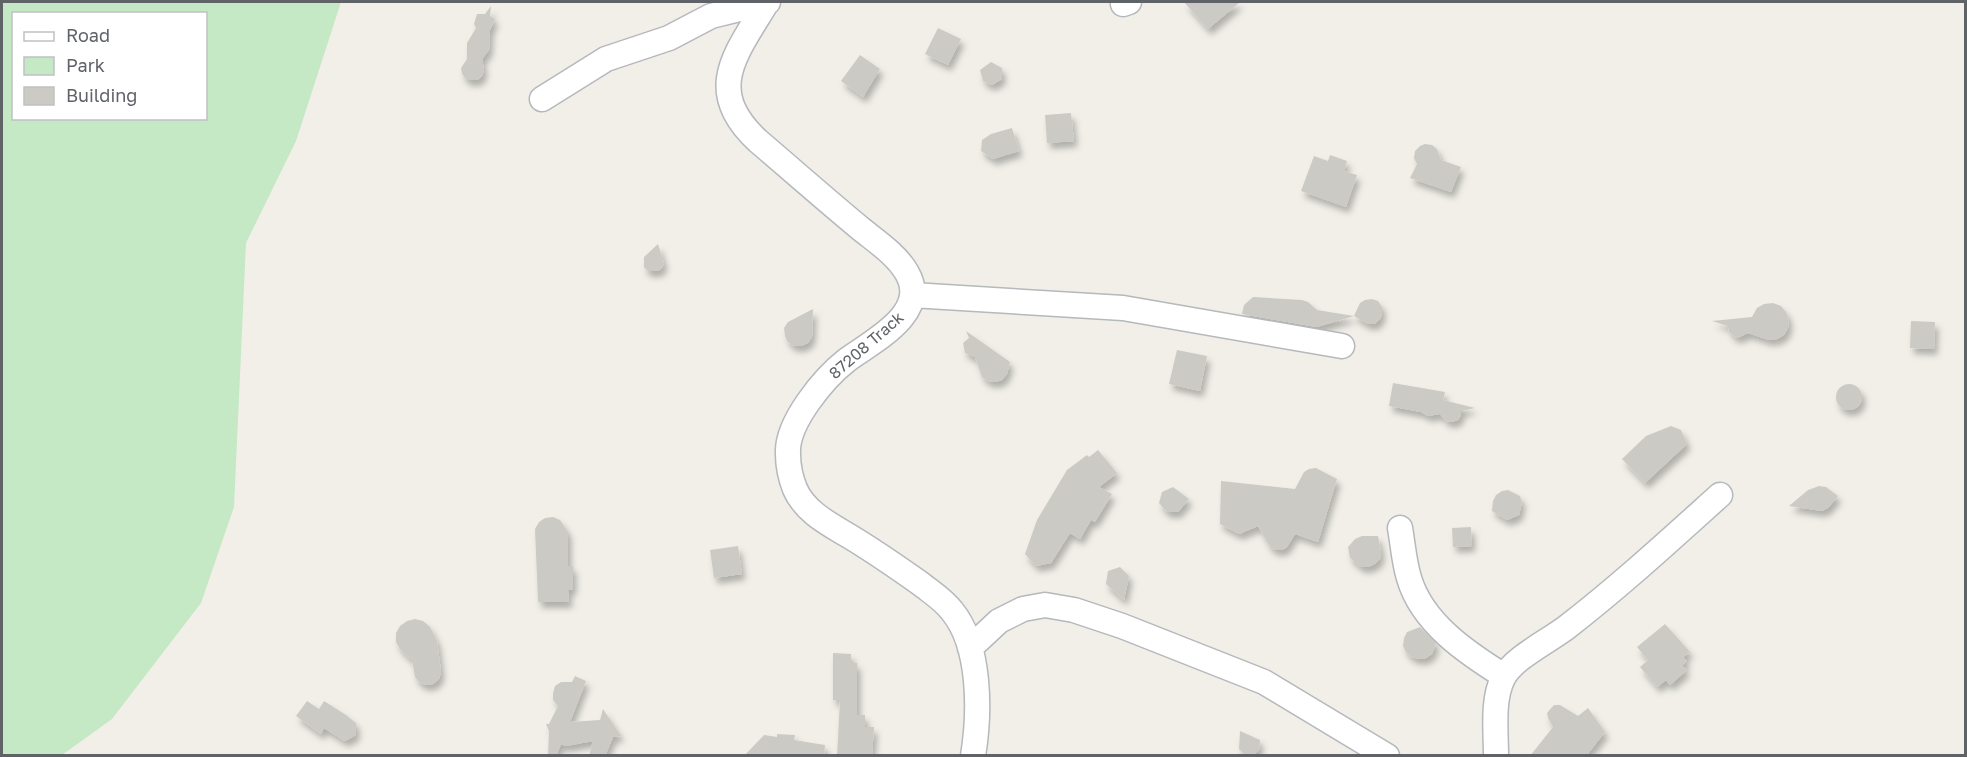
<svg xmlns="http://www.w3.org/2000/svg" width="1967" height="757" font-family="'Golos Text',sans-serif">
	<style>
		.green { fill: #c5e8c5; fill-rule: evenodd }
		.building { fill: #cccac5; filter: url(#shadow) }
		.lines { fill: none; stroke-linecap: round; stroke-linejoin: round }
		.minor-casing { stroke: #b5b8bc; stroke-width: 27 }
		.minor { stroke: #fff; stroke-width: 24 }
		.labels { text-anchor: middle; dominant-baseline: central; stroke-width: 4.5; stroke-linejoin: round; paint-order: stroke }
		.street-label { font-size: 16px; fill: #5f6368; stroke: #fff }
	</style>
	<defs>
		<filter id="shadow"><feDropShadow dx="3.5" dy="6" stdDeviation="3" flood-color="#0004"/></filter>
	</defs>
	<rect width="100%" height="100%" fill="#f1efe8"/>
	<!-- green -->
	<path class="green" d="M2,2h339l-45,139 -50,102 -12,264 -33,96 -89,116 -50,36h-60zM14,14h192v104h-192z"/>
	<!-- building -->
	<path class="building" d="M1184,2h56l-32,27z
		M491,6l-1,10 5,3 -5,11 -1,20 -7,9 2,11 -2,6 -4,4h-11l-5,-6 -1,-6 6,-9v-16l9,-15 -2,-4 3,-10h8z
		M938,28l23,11 -13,26 -23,-11z
		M860,55l20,14 -17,28 -22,-16z
		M991,62l11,6v11l-10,6 -9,-4 -3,-11z
		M1071,113l3,28 -27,2 -2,-28z
		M1012,128l7,23 -26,8 -12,-8 1,-11 9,-6z
		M1425,144l7,1 5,4 4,11 20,7 -10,25 -41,-14 7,-14 -3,-6 1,-7 5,-5z
		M1330,155l17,6 -3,10 13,4 -11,32 -45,-16 13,-35 14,5z
		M658,244l6,19 -2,5 -4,3h-10l-4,-4v-10z
		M1253,297l49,3 6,2 9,8 37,6 6,-13 5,-3 7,-1 6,2 4,6v7l-2,5 -5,5h-7l-14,-8 -37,11 -75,-13 2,-9z
		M1773,303l8,3 5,6 3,8 -1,8 -4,7 -7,4 -8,1 -21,-7 -11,5 -8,-6 -1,-6 -16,-5 40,-4 5,-9 7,-4z
		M813,309l-1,28 -4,6 -7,3h-7l-6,-4 -3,-6 -1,-8 4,-6z
		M1911,321l24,1 -1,27 -24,-1z
		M966,331l44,31 -3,12 -5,6 -7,2 -7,-1 -6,-4 -7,-20 -10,-4 -2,-10 6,-5z
		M1177,350l30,6 -7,35 -31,-7z
		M1393,383l52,9 -2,8 32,8 -14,3v4l-3,5 -6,2 -6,-1 -6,-7 -12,2 -7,-4 -32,-6z
		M1836 397a13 13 0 1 1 26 0a13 13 0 1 1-26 0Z
		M1671,426l10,4 6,14 -42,39 -23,-24 24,-23z
		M1098,450l19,23 -18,14 13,7 -17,28 -4,-2 -11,19 -10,-6 -19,30 -15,3 -11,-12 12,-34 30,-50 20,-15 2,2z
		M1316,468l21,11 -19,63 -23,-8 -8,13 -5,3h-6l-6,-3 -12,-21 -19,8 -19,-10 1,-43 74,8 9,-17 5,-3z
		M1819,486l7,1 12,9 -10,12 -6,3 -33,-5 19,-16z
		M1173,487l16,12 -11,13h-11l-8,-9 3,-11z
		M1508,490l12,6 2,6 -3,13 -12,5 -15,-9 1,-10 3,-6 6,-4z
		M553,517l7,3 8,12v34h5v23l-5,1 1,12h-31l-3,-73 4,-7 6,-4z
		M1471,527l1,19 -19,1 -1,-19z
		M1362,536h16l3,16 -1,7 -5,5 -7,3h-7l-11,-9 -2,-11 7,-8z
		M738,546l4,28 -28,4 -4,-28z
		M1120,567l9,9 -5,24 -18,-16 2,-13z
		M415,619l8,2 7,6 7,14 4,31 -2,7 -6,5 -7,1 -7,-3 -4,-5 -3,-17 -12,-11 -4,-7v-9l4,-7 7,-5z
		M1665,624l25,28 -7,5 4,4 -5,5 5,4 -17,15 -4,-5 -9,7 -17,-20 8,-7 -11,-13z
		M1420,627l16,16 -4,11 -6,4 -7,1 -7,-2 -6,-5 -3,-6 1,-8 3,-6z
		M833,653l18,1v9h6v52h8v12h9l-2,29h-35l3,-56h-7z
		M575,676l11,5 -16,41 30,-2 3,-11 18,27 -8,1 -8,19h-16l4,-15 -27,5 -5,-2 -5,12h-8l1,-25 -3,-7h3l9,-18 -5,-6v-7l2,-7 6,-4h11z
		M307,701l12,8 5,-8 22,14 10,8v12l-11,6 -21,-13 -3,6 -25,-18z
		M1554,705h6l18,11 10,-8 17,24 -19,24h-56l23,-29 -5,-9 -1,-5z
		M1240,731l20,9 -1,10 -7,6h-6l-7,-7z
		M777,734l18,1 -1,5 31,5 -1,11h-80l20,-21 13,2z"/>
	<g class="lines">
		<defs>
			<path id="minor" d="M767,2c-31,52 -64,88 -9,139 34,29 68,59 103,88 16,13 36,26 46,44 23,40 -34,68 -60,87 -23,18 -61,63 -59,94 0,11 3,25 7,35 10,23 34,35 54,47 25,15 48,31 72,48 10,8 23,16 31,27 29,35 28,102 21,145
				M1123,4l6,-2
				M542,99l64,-40 63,-21 42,-22 57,-14
				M912,295l211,13 219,38
				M1400,528c3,17 4,34 9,50 13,45 58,75 95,98
				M970,648l29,-27 24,-12 22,-4 29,5 48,16 142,56 123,74
				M1496,756c0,-25 -4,-56 7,-78 10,-20 46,-37 64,-51 53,-41 103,-87 153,-132"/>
		</defs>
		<!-- minor casing -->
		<use href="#minor" class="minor-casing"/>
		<!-- minor -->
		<use href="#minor" class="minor"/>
	</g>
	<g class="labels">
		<!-- street labels -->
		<g class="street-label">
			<text transform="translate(866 345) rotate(-41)">87208 Track</text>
		</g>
	</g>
	<!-- border -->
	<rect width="1967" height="757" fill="none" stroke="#5f6368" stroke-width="6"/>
	<!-- legend -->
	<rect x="12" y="12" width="195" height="108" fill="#ffffff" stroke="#bfc1c3" stroke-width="1.5"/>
	<rect x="24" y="32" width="30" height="9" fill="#ffffff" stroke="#bfc1c3" stroke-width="1.5"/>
	<text x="66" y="42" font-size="18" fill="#5f6368">Road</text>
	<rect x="24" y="57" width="30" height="18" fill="#c5e8c5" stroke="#bfc1c3" stroke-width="1.5"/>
	<text x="66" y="72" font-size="18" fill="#5f6368">Park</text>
	<rect x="24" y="87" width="30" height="18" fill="#cccac5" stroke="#bfc1c3" stroke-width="1.5"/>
	<text x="66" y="102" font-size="18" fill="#5f6368">Building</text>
</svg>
